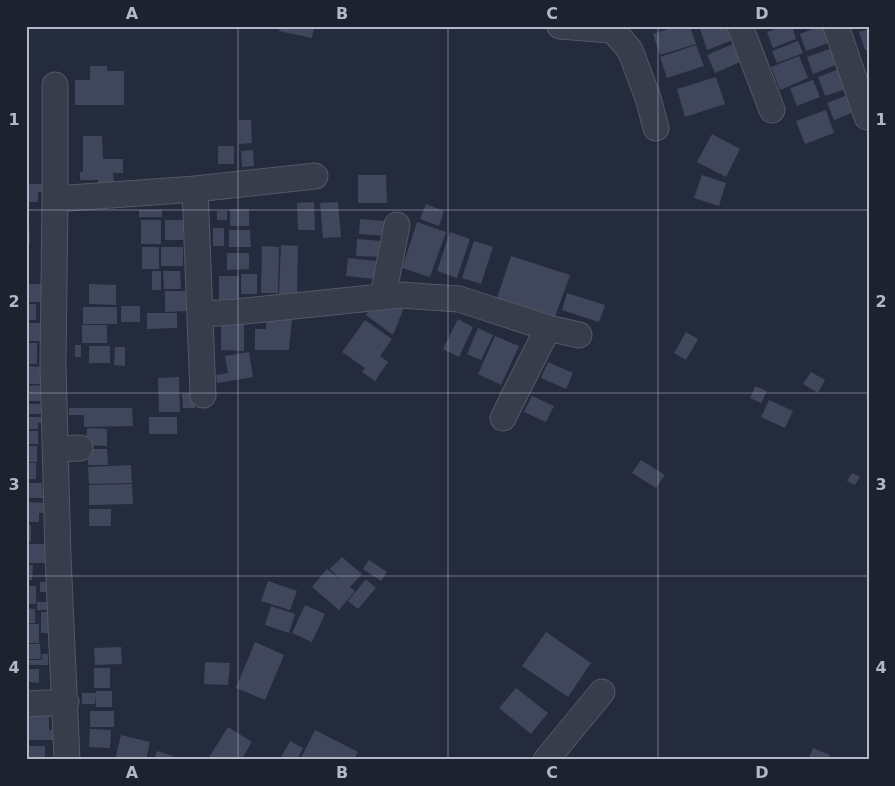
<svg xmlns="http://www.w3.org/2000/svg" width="895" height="786" font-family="'DejaVu Sans',sans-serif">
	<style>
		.building { fill: #40475c }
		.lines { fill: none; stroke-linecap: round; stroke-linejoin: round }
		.minor-casing { stroke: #535867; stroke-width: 27 }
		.minor { stroke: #383d4c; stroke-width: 25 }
		.grid { fill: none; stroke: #b3b8c8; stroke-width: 1; stroke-opacity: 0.55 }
		.neatline { fill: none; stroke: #b3b8c8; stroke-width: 2 }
		.grid-label { font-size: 16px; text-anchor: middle; font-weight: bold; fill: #b3b8c8 }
	</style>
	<rect width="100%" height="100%" fill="#242b3c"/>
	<!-- building -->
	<path class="building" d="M280,26h34l-2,12 -33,-7z
		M677,26h13l6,18 -36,11 -7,-21z
		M699,26h34l5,12 -31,12z
		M784,26h8l4,13 -23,9 -6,-16z
		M820,26h8l6,15 -28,10 -6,-17z
		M869,29v20l-4,1 -6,-18z
		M740,41l7,18 -32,14 -8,-18z
		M798,41l5,12 -26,10 -5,-12z
		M696,45l8,21 -37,12 -7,-21z
		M835,47l6,16 -28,11 -6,-17z
		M799,56l9,22 -28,12 -9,-23z
		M90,66h17v5h17v34h-49v-25h15z
		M842,68l7,20 -24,8 -7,-19z
		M716,77l9,27 -40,13 -8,-28z
		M813,80l7,17 -23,9 -7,-18z
		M850,94l7,17 -23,9 -7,-17z
		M826,110l8,23 -29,11 -9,-23z
		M239,120h12l1,23 -13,1z
		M712,134l28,15 -14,28 -29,-15z
		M83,136h19l1,23h20v14h-10l1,10h-16v-3h-18v-8h3z
		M218,146h16v18h-16z
		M253,150l1,16 -12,1 -1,-16z
		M358,175h28l1,28h-29z
		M702,175l24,8 -7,23 -25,-8z
		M26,184h19v8h-7v10h-12z
		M314,202l1,28h-17l-1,-27z
		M338,202l3,35 -18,1 -3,-35z
		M426,204l18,7 -5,15 -19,-7z
		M230,209h19v17h-19z
		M139,210h23v7h-23z
		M217,211h10v9h-10z
		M360,219l25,2 -1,15 -25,-2z
		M141,220h20v24h-20z
		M165,220h18v20h-18z
		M417,222l29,10 -16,45 -28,-9z
		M29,225l1,18h-4v-17z
		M213,228h11v18h-11z
		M229,230h21l1,17h-22z
		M450,232l20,7 -13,39 -20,-7z
		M357,239l24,2 -1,16 -24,-1z
		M474,241l19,6 -12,37 -19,-6z
		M281,245l17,1 -1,48h-18z
		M262,246l17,1 -1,46h-17z
		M142,247h17v22h-17z
		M161,247h22v19h-22z
		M227,253h22v16l-22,1z
		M511,256l59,19 -15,42 -58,-19z
		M348,258l29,3 -2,18 -29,-3z
		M152,271h9v19h-9z
		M163,271h17l1,18h-17z
		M241,274h16v20h-16z
		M219,276h20v25h-20z
		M26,284h18v18h-18z
		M89,284l27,1v20l-27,-1z
		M165,291h26v20l-26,1z
		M567,293l38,12 -6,17 -37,-12z
		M26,304h10v16h-10z
		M374,304l31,1 -12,30 -27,-20z
		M121,306h19v16h-19z
		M83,307h34v17h-34z
		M147,313h30v15l-30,1z
		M458,319l15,8 -14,30 -16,-8z
		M266,320h26l-3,30h-34v-21h11z
		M365,320l27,19 -12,17 8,6 -13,19 -13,-9 3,-4 -23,-16z
		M26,323h15v18h-15z
		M221,324h23v27l-23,-1z
		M82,325h25v18h-25z
		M478,328l15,7 -12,25 -14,-6z
		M686,332l12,7 -12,21 -12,-7z
		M495,336l24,10 -18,39 -23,-11z
		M26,343h11v21h-9z
		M75,345h6v12h-6z
		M89,346h21v17h-21z
		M115,347h10v19l-11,-1z
		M249,352l4,25 -36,6 -1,-8 12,-2 -3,-17z
		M548,362l25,11 -7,16 -25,-11z
		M26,366l18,1v17h-18z
		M811,372l14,8 -7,13 -15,-9z
		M179,377l1,35h-21l-1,-34z
		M43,385v16h-17v-15z
		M755,386l12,5 -6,12 -11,-5z
		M182,393h13v15h-12z
		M532,396l22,10 -8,16 -22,-10z
		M769,400l24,11 -8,17 -24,-11z
		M26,404h21v10h-21z
		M69,408h63l1,18 -49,1v-12h-15z
		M28,417h16v6h-6v6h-9z
		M149,417h28v17h-28z
		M87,428l20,1v17l-21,-1z
		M28,431h10v13h-10z
		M26,446h11v16h-11z
		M87,449h20l1,16h-20z
		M641,460l24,15 -9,13 -24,-15z
		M26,463h10v16h-10z
		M131,465l1,18 -43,1 -1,-17z
		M852,473l8,4 -5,8 -8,-4z
		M26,483h16l1,15h-17z
		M132,484l1,20 -44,1v-20z
		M26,502l21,1v10h-8v9h-13z
		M89,509h22v17h-22z
		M26,525h5v17h-5z
		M28,544h18l1,19h-19z
		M342,557l20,17 -12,13 5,4 -16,19 -27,-23 15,-18 14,11 -11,-11z
		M369,560l18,12 -6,9 -18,-12z
		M26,565h7l-1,15h-6z
		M366,579l10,9 -18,21 -10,-8z
		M268,581l29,10 -7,19 -29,-9z
		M40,582h16v10h-16z
		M26,586h10v18h-10z
		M37,602h19v8h-19z
		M305,605l20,9 -13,28 -20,-9z
		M271,606l24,8 -6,19 -24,-8z
		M26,608l9,1v14h-9z
		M41,612h17v21h-17z
		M26,624h13v19h-13z
		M546,632l45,31 -23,34 -46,-31z
		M255,642l29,13 -19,45 -29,-12z
		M26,644h14l1,15h-15z
		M121,647l1,17 -27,1 -1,-17z
		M42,654h6v11h-22v-5h16z
		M205,662l25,1 -2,22 -24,-1z
		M94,668h16v20h-16z
		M29,669h10v14l-10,-1z
		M516,688l32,25 -17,21 -32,-26z
		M96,691h16v16h-16z
		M82,693h14l-1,11h-13z
		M90,711h24v16h-24z
		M27,716h22v14l10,-1v11h-32z
		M228,727l24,15 -11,18h-31l-2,-1z
		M90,729l21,1 -1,18 -21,-1z
		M315,730l43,22 -4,8h-54z
		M121,735l29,7 -4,18h-31z
		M290,741l13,7 -6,12h-23l1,-3 5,2z
		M26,746h19v14h-19z
		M813,748l17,7 -2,5h-20z
		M157,751l24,8v1h-27z"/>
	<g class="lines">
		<defs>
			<path id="minor" d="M560,26l50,4
				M609,26l21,24 18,48 8,30
				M740,26l32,84
				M836,26l31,91
				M55,85v114
				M195,189l120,-13
				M383,296l14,-71
				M200,314l36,-2 164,-17 59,4 89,29 31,7
				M503,418l45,-90
				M56,449l24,-1
				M26,704l40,-2
				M67,760l-9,-204 -5,-192 2,-165 140,-10 8,206
				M546,760l56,-68"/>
		</defs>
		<!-- minor casing -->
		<use href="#minor" class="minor-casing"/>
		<!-- minor -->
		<use href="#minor" class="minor"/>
	</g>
	<!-- grid -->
	<path class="grid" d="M238,26v734M448,26v734M658,26v734M26,210h843M26,393h843M26,576h843"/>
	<!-- border -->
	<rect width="895" height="786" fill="none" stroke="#1d2231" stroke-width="55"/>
	<rect x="28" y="28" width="840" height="730" class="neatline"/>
	<g class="grid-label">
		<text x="132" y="19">A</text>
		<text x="342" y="19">B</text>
		<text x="552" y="19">C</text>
		<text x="762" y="19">D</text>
		<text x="14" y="125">1</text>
		<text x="881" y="125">1</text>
		<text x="14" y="307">2</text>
		<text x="881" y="307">2</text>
		<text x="14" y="490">3</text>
		<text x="881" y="490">3</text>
		<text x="14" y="673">4</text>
		<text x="881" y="673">4</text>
		<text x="132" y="778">A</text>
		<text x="342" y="778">B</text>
		<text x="552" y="778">C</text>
		<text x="762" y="778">D</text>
	</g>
</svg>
